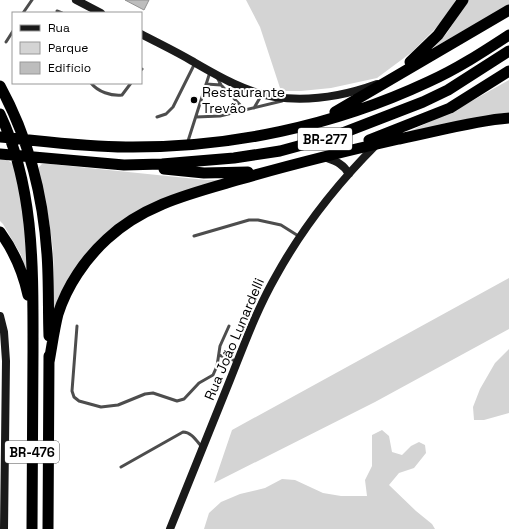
<svg xmlns="http://www.w3.org/2000/svg" width="509" height="529" font-family="'Space Grotesk',sans-serif">
	<style>
		.green { fill: #d4d4d4 }
		.building { fill: #bdbdbd; stroke: #919191 }
		.lines { fill: none; stroke-linecap: round; stroke-linejoin: round }
		.lane { stroke: #4d4d4d; stroke-width: 3 }
		.secondary { stroke: #1a1a1a; stroke-width: 8 }
		.highway { stroke: #000; stroke-width: 11 }
		.poi-dot { fill: #000; stroke: #fff; stroke-width: 1.5 }
		.labels { text-anchor: middle; dominant-baseline: central; stroke-width: 4; stroke-linejoin: round; paint-order: stroke }
		.shield { fill: #fff; stroke: #4c4c4c; stroke-width: 1 }
		.shield-label { font-size: 13px; font-weight: bold; fill: #000 }
		.poi-label { font-size: 14px; fill: #000; stroke: #fff; text-anchor: start }
		.street-label { font-size: 14px; fill: #000; stroke: #fff }
	</style>
	<rect width="100%" height="100%" fill="#fff"/>
	<!-- green -->
	<path class="green" d="M246,0h210l-16,24 -28,28 -35,26 -46,10 -30,3h-20l-21,-64z
		M468,0h41v5l-76,43 14,-15z
		M509,80v32l-103,21 55,-26z
		M0,159h5l9,5 9,43 6,73 -8,-25 -18,-31 -3,-3z
		M42,164h8l156,16h22l-111,46 -64,93c0,-26 2,-52 -1,-77 -3,-25 -8,-48 -14,-72l1,-3z
		M509,278v51l-134,73 -161,81 18,-53z
		M509,349v64l-25,7h-10l-1,-13 7,-18 15,-26z
		M382,430l7,6 3,16 10,3 9,-9 8,-4 6,3 1,8 -12,15 -15,5 -10,12 27,26 16,13 3,5h-231l5,-16 12,-11 19,-8 25,-6 17,-9 13,1 28,13 18,3h26l-2,-16 7,-14v-31z"/>
	<!-- building -->
	<path class="building" d="M125,0h24l-5,10z"/>
	<g class="lines">
		<!-- lane -->
		<path class="lane" d="M57,11l5,2
			M23,13l9,-13
			M6,42l7,-11
			M141,70l1,-1
			M217,77l4,8 24,25
			M91,83c7,9 20,13 31,12l9,-12
			M206,84l15,1
			M254,108l7,-12
			M157,117l9,-3 7,-7 22,-44
			M196,117l24,-1 62,-15
			M188,141l22,-69
			M194,236l55,-16h9l23,5 19,12
			M77,326l-5,65 2,6 5,4 22,6 17,-2 27,-11 8,-1 24,8 7,-2 15,-16 14,-8 4,-9 3,-20 9,-20
			M219,355l17,6
			M121,467l62,-35c8,0 13,8 18,14"/>
		<!-- secondary -->
		<path class="secondary" d="M76,0l25,13
			M141,34c17,9 34,17 51,27 26,15 53,31 83,36 35,5 69,-1 102,-13
			M324,157c11,4 19,6 25,17
			M0,316l4,16 2,29 -2,168
			M170,529c20,-50 40,-99 60,-149 14,-35 27,-71 46,-104 27,-49 62,-93 101,-132"/>
		<!-- highway -->
		<path class="highway" d="M410,62l28,-27 25,-35
			M0,86c28,51 43,110 47,168 2,27 1,55 2,82
			M335,112l174,-102
			M0,114c35,74 33,156 33,236 0,59 -1,119 -1,179
			M0,137c42,4 84,10 126,10 104,1 208,-21 302,-65 29,-13 55,-30 81,-47
			M369,140l81,-32 59,-37
			M0,154l124,11 38,-1 72,-6 46,-7 55,-15 88,-34 25,-12 61,-39
			M164,169l40,4 44,-1
			M0,232c14,19 23,40 28,63
			M49,362c3,-16 5,-32 9,-48 9,-28 27,-55 49,-75 37,-35 86,-46 134,-60 52,-15 105,-28 158,-40 36,-7 73,-18 110,-21
			M48,529l1,-173"/>
	</g>
	<!-- markers -->
	<circle class="poi-dot" cx="194" cy="100" r="4"/>
	<g class="labels">
		<!-- shield labels -->
		<g class="shield">
			<rect x="298" y="128" width="54" height="22" rx="3"/>
			<rect x="5" y="441" width="54" height="22" rx="3"/>
		</g>
		<g class="shield-label">
			<text x="325" y="139">BR-277</text>
			<text x="32" y="452">BR-476</text>
		</g>
		<!-- poi labels -->
		<g class="poi-label">
			<text x="202" y="92">Restaurante<tspan x="202" dy="16">Trevão</tspan></text>
		</g>
		<!-- street labels -->
		<g class="street-label">
			<text transform="translate(234 339) rotate(-67)">Rua João Lunardelli</text>
		</g>
	</g>
	<!-- legend -->
	<rect x="12" y="12" width="130" height="72" fill="#ffffff" stroke="#999999"/>
	<rect x="20" y="25" width="20" height="6" fill="#1a1a1a" stroke="#999999"/>
	<text x="48" y="32" font-size="12" fill="#000000">Rua</text>
	<rect x="20" y="42" width="20" height="12" fill="#d4d4d4" stroke="#999999"/>
	<text x="48" y="52" font-size="12" fill="#000000">Parque</text>
	<rect x="20" y="62" width="20" height="12" fill="#bdbdbd" stroke="#999999"/>
	<text x="48" y="72" font-size="12" fill="#000000">Edifício</text>
</svg>
